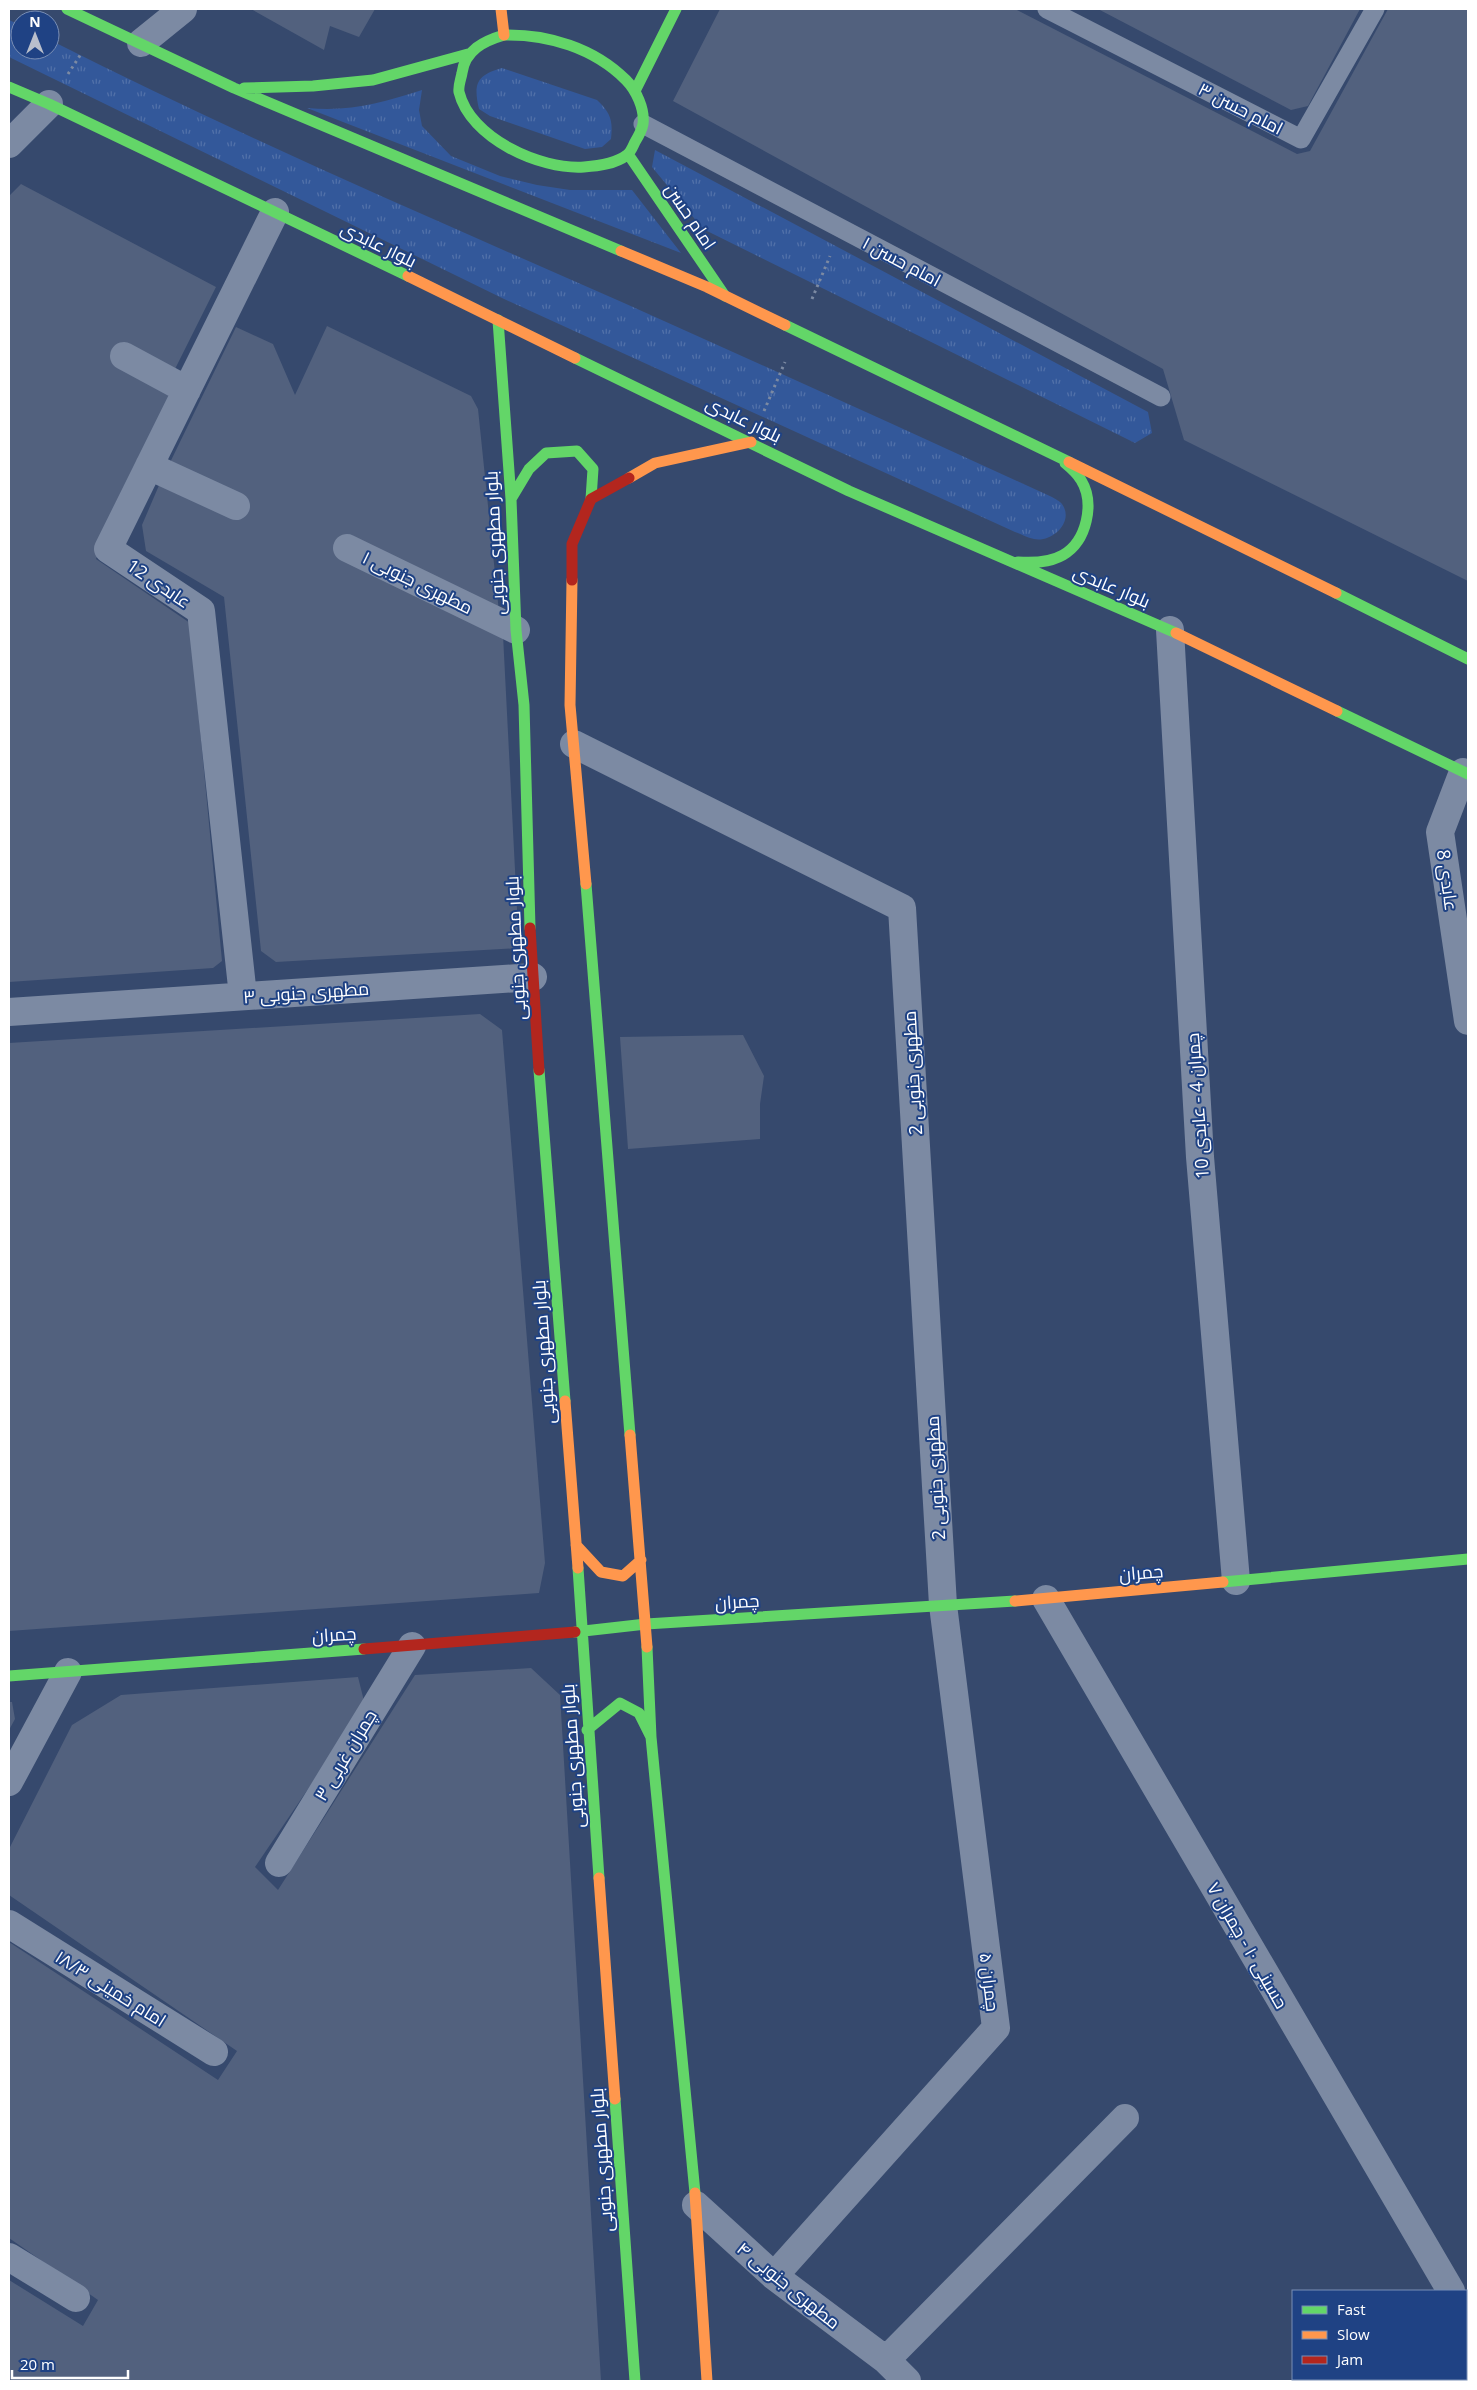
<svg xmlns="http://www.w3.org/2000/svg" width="1477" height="2390" font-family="'Open Sans',Cairo,sans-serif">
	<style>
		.grass { fill: url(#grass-tufts) }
		.building { fill: #52617e }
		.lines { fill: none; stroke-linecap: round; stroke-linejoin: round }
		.path { stroke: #7c8aa3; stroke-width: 3; stroke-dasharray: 2.5 4; stroke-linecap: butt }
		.lane { stroke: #7c8aa3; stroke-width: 19 }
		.street { stroke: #7c8aa3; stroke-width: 28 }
		.fast { stroke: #63d668; stroke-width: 11 }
		.slow { stroke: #ff974d; stroke-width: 11 }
		.jam { stroke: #b3261e; stroke-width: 11 }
		.labels { text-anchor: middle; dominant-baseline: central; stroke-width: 4; stroke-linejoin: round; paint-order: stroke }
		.street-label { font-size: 18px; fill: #fff; stroke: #1f4284 }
	</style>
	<defs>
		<pattern id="grass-tufts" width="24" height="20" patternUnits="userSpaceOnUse" patternTransform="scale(1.25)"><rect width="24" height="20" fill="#33589a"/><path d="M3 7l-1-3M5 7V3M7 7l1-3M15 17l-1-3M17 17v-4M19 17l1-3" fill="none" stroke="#5271a9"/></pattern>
	</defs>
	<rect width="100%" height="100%" fill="#36496d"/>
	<!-- grass -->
	<path class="grass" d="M9,20l11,5v25h30v-10c188,95 381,178 574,263 143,64 286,129 428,194 3,2 8,4 10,7 13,18 -11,39 -28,35 -7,-1 -13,-5 -19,-7l-513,-234 -493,-241z
		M502,68l95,32c14,13 16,21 14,39l-9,8 -17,2 -95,-33 -11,-7c-6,-26 -2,-34 23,-41z
		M422,90l-3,20 3,16 29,30 49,20 37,9 33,5h62l49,63 -374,-145c44,4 74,-5 115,-18z
		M655,150l493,262 4,21 -17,10 -432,-214 -51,-62z"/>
	<!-- building -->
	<path class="building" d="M251,9h124l-16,28 -29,-11 -6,24z
		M720,9h295l282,145 13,-3 78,-142h80v572l-284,-141 -21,-71 -490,-268z
		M1098,9h262l-52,97 -17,4z
		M21,184l195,103 -43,86 -2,18 -75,168 94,64 32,338 -9,7 -204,14v-786z
		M327,326l144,70 7,13 21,203 -157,-76 -8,15 169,84 16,313 -243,14 -15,-11 -37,-354 -78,-46 -4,-26 18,-42 76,-156 37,17 22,51z
		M480,1014l22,16 43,533 -6,30 -530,38v-588z
		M743,1035l21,41 -4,28v35l-132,10 -8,-112z
		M531,1668l29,27 41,686h-592v-101l74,46 15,-26 -89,-62v-296l209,138 19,-29 -228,-156v-46l63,-124 49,-30 237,-18 7,28 -110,162 23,23 137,-215z
		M9,1702h3l3,17 -6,11z"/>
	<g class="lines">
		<!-- path -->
		<path class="path" d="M68,74l13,-20
			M812,299l18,-43
			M764,411l21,-49"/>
		<!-- lane -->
		<path class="lane" d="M1047,9l254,130 74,-130
			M643,124l518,273"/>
		<!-- street -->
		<path class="street" d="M141,43l42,-34
			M9,144l40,-40
			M124,356l63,34
			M149,466l87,40
			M347,548l169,82
			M1170,630l30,527 36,424
			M574,744l328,164 41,697 53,423 -222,248
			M1463,772l-23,60 28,189
			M243,996l-42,-385 -93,-62 167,-337
			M9,1012l524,-35
			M1046,1599l405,692
			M9,1782l59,-110
			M279,1863l133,-217
			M9,1924l205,128
			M696,2205l78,71 112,84 21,21
			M9,2257l67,41
			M886,2360l239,-242"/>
		<!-- fast -->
		<path class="fast" d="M67,9l167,79 387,163
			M504,35c44,-1 90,13 122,45 10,10 19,29 17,44 -1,6 -5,13 -8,18 -2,4 -4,10 -8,13 -12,9 -28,11 -43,12 -44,3 -114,-29 -125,-75 -1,-6 2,-13 3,-19 3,-23 22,-32 42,-38z
			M9,87l40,17 359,172
			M244,88l69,-2 60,-6 95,-26
			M635,91l41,-82
			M628,154l97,142
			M498,320l13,179 5,131 8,75 6,223
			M785,325l284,137
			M575,358l274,133 327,142
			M511,499l18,-30 17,-16 31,-2 16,18 -2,30
			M1018,562c15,1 31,1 45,-7 24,-14 32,-52 18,-75 -4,-7 -10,-12 -16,-17
			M1336,593l132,66
			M1337,711l131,63
			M586,884l44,551
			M539,1070l26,331
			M578,1568l21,310
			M1223,1582l245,-23
			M575,1632l71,-8 369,-23
			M647,1647l4,90 44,456
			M9,1676l355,-27
			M587,1730l33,-27 19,10 12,24
			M615,2099l20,282"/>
		<!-- slow -->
		<path class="slow" d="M501,9l3,26
			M621,251l86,36 78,38
			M408,276l167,82
			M1069,462l267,131
			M629,478l26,-15 96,-21
			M572,580l-2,125 16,179
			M1176,633l161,78
			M565,1401l13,167
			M630,1435l17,212
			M576,1545l25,27 22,4 18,-16
			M1015,1601l208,-19
			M599,1878l16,221
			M695,2193l12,188
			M1466,2302l2,-2
			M1395,2381l2,-2"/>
		<!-- jam -->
		<path class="jam" d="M572,580v-36l19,-45 38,-21
			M530,928l9,142
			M364,1649l211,-17"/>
	</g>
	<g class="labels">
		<!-- street labels -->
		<g class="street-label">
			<text transform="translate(1241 108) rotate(27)">امام حسن ۳</text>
			<text transform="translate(691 216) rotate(56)">امام حسن</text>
			<text transform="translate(379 244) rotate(26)">بلوار عابدی</text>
			<text transform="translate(902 261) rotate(28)">امام حسن ۱</text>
			<text transform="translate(744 419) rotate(26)">بلوار عابدی</text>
			<text transform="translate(494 543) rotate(-93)">بلوار مطهری جنوبی</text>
			<text transform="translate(418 582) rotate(26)">مطهری جنوبی ۱</text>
			<text transform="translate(159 583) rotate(34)">عابدی 12</text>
			<text transform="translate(1112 586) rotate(23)">بلوار عابدی</text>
			<text transform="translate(1448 880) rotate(82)">عابدی 8</text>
			<text transform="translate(515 948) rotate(-93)">بلوار مطهری جنوبی</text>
			<text transform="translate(306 992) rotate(-4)">مطهری جنوبی ۳</text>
			<text transform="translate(912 1073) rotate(-93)">مطهری جنوبی 2</text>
			<text transform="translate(1197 1106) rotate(-94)">چمران 4 - عابدی 10</text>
			<text transform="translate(543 1352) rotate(-94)">بلوار مطهری جنوبی</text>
			<text transform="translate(935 1478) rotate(-93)">مطهری جنوبی 2</text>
			<text transform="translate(1141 1572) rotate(-5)">چمران</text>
			<text transform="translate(737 1601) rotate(-4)">چمران</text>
			<text transform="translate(334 1634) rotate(-4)">چمران</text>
			<text transform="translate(345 1755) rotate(-59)">چمران غربی ۳</text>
			<text transform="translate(572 1756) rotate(-94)">بلوار مطهری جنوبی</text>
			<text transform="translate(1248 1945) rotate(60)">حسينی ۱۰ - چمران ۷</text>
			<text transform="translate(990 1982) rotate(83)">چمران ۵</text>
			<text transform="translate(111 1988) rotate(32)">امام خمینی ۱۸/۳</text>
			<text transform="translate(601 2160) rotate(-94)">بلوار مطهری جنوبی</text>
			<text transform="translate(789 2285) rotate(39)">مطهری جنوبی ۴</text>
		</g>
	</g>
	<!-- border -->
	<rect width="1477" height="2390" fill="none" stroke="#ffffff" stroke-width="20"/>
	<!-- legend -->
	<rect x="1292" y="2290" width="175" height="90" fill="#1f4284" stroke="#798eb5"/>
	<rect x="1302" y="2306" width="25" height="8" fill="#63d668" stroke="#798eb5"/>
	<text x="1337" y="2315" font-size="15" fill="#ffffff">Fast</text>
	<rect x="1302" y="2331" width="25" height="8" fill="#ff974d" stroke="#798eb5"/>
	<text x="1337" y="2340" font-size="15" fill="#ffffff">Slow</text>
	<rect x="1302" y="2356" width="25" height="8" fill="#b3261e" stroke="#798eb5"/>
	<text x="1337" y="2365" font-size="15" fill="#ffffff">Jam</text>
	<!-- north arrow -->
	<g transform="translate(35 35)"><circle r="24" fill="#1f4284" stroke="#798eb5"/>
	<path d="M0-4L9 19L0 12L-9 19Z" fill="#b9bfcc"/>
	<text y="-8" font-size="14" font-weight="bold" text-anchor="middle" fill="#ffffff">N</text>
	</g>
	<!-- scale -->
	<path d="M12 2370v8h116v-8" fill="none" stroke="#ffffff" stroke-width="2.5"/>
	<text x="20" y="2370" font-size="15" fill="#ffffff" stroke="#1f4284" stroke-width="4" paint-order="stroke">20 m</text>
</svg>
